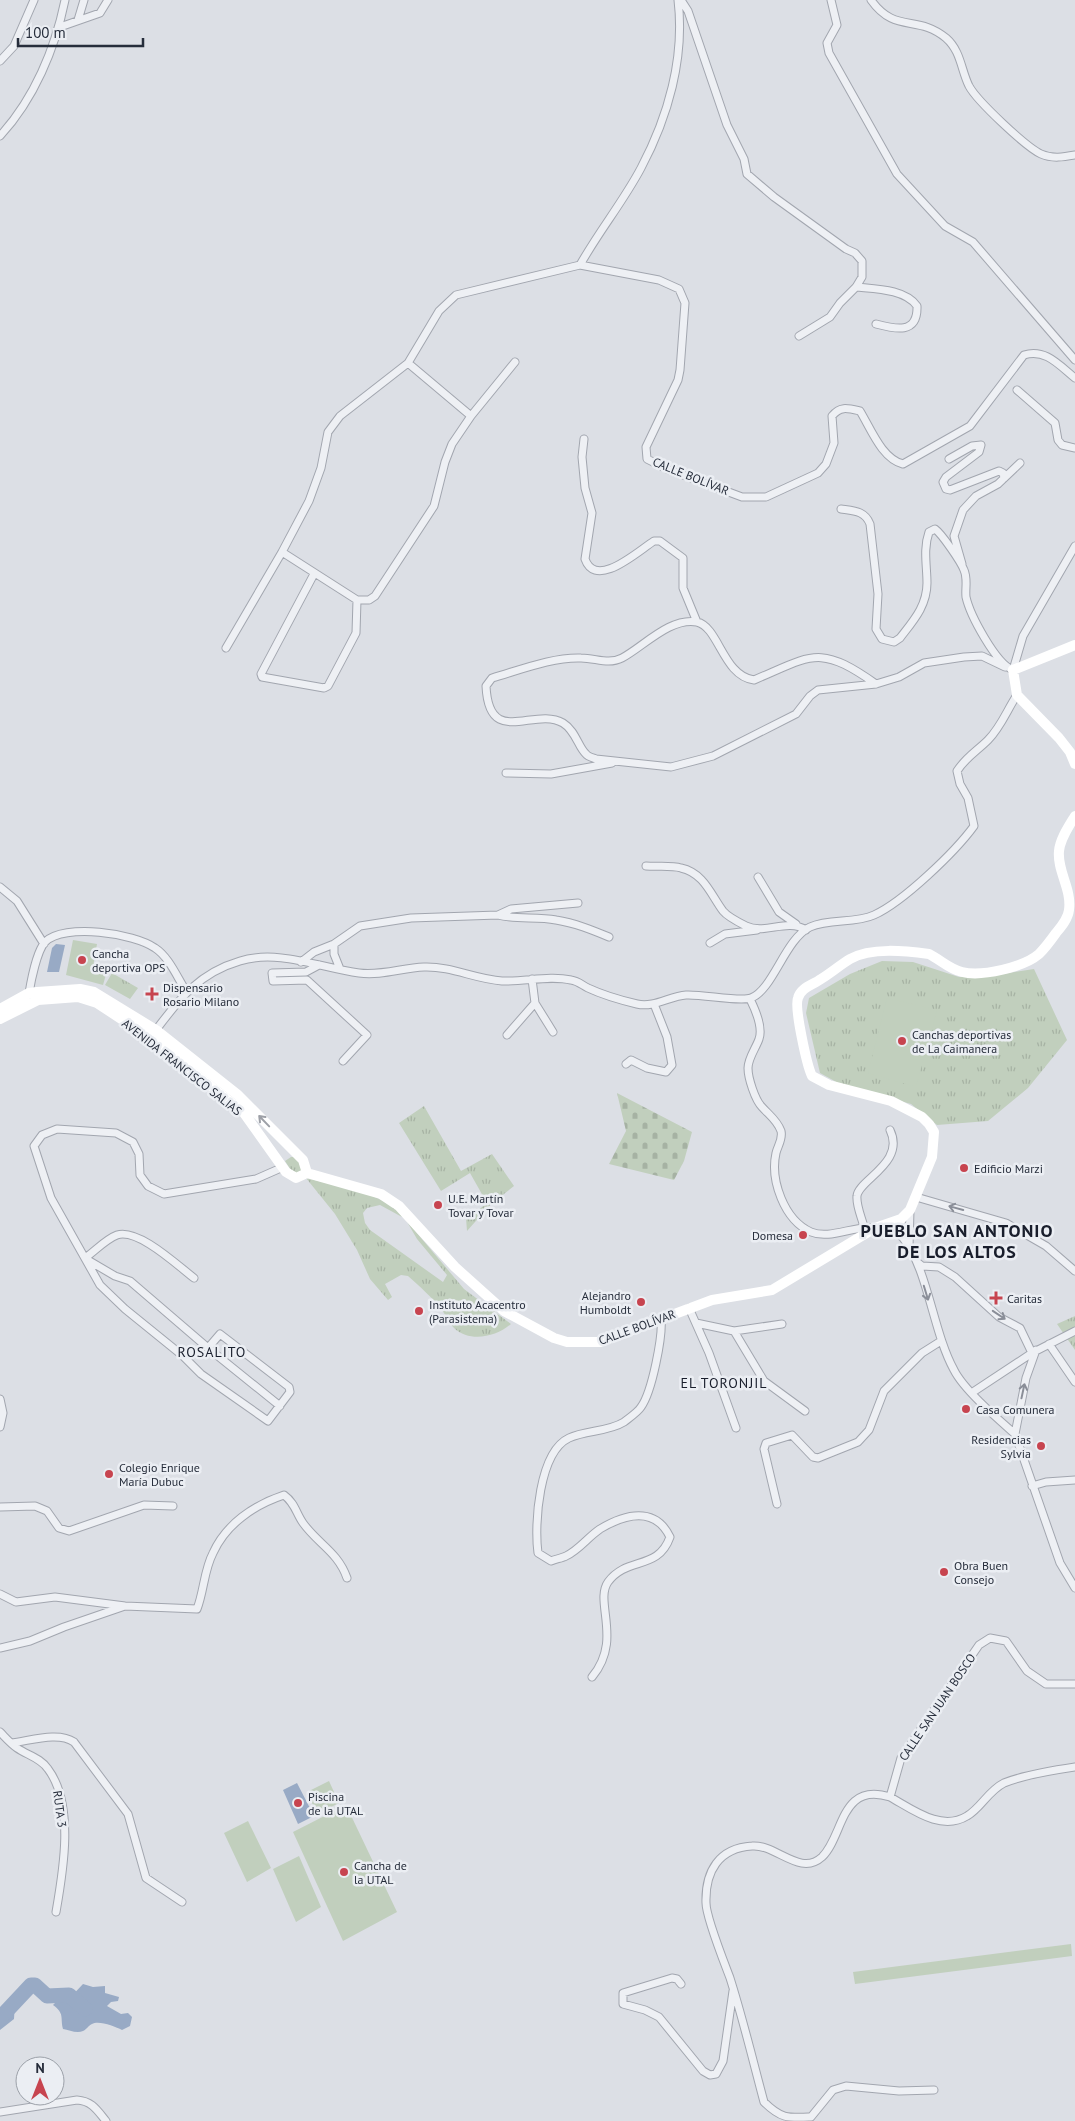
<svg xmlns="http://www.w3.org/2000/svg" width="1075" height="2121" font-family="'PT Sans',sans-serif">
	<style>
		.cemetery { fill: url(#cemetery-stones) }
		.park { fill: url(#park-tufts) }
		.pitch { fill: #c1cfbd }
		.water { fill: #98aac5 }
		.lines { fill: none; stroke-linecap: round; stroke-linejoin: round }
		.river { stroke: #98aac5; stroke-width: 15 }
		.street-casing { stroke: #a2a6af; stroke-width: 9 }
		.street { stroke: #eef0f4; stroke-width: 7 }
		.secondary { stroke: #fff; stroke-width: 10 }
		.oneway { stroke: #9da0a7 }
		.oneway2 { stroke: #8a8e98 }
		.poi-dot { fill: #c7444f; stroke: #ebeef3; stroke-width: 2 }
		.labels { text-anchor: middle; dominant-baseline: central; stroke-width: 5; stroke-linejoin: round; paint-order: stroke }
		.street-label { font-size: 12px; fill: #262d3b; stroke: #ebeef3 }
		.poi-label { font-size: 12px; fill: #262d3b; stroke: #ebeef3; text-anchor: start }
		.neighbourhood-label { font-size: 14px; letter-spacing: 1px; fill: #191e2c; stroke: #ebeef3 }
		.district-label { font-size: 18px; font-weight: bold; letter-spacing: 1px; fill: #191e2c; stroke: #ebeef3 }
	</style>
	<defs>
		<pattern id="cemetery-stones" width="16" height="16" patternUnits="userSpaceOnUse" patternTransform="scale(1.25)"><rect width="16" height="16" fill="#c1cfbd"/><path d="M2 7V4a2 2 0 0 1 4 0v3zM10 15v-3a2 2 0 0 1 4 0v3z" fill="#a6b2a3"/></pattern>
		<pattern id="park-tufts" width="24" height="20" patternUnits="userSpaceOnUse" patternTransform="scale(1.25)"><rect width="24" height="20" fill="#c1cfbd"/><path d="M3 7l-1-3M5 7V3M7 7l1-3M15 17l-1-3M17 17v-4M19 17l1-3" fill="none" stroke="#a6b2a3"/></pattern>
	</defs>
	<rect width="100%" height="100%" fill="#dcdfe5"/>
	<!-- cemetery -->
	<path class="cemetery" d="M617,1093l75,39 -8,29 -10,19 -65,-16 17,-33z"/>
	<!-- park -->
	<path class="park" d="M882,961l31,1 46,15 30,-1 45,-7 33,71 -39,48 -40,33 -51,4 -26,-21 -71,-20 -20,-11 -14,-60 3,-15 41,-24z
		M112,973l26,15 -8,11 -25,-14z
		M424,1106l37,65 31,-17 22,32 -23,18 -24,27 -1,-13 19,-13 -2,-9 -13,-23 -29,18 -42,-68z
		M291,1157h5l9,11 -11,7 -9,-14z
		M306,1178c23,6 87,17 96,39l-22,-12 -13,3 -4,5 2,10 5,7 73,52 4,-7 -30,-36 -11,-19 58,69 47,35c-15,13 -41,19 -57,4 -5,-5 -8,-13 -13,-19 -9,-12 -21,-22 -33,-33l-7,-1 -16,9 7,13 -4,3 -18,-21 -13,-29 -22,-36z
		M1075,1316v34l-18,-26z"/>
	<!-- pitch -->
	<path class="pitch" d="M73,940l24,4 -4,23 14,4 -4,14 -37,-10z
		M887,998l50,12 -21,77 -48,-14z
		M329,1781l10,22 -22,11 -10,-22z
		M346,1805l51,107 -54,29 -50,-109z
		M248,1821l23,47 -24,14 -23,-49z
		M299,1856l22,51 -25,15 -23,-53z
		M1071,1944l1,12 -217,28 -2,-12z"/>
	<!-- water -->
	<path class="water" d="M56,944l9,1 -6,27h-12l5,-24z
		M297,1783l17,33 -16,8 -15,-34z
		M83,1984l10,3 12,-1v7l14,4 -1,4 -7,1 -4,4 14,8 7,-1 4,4 -2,9 -8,4c-7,-4 -24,-10 -30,-6 -4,2 -6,6 -9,7 -6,3 -14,-1 -20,-2 -3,-12 2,-15 -10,-24l2,-2 13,-3z
		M15,2002l-1,17 -14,11v-18l9,-9z"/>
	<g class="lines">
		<!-- river -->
		<path class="river" d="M0,2018l31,-33h4l12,11 22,-1 16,14"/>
		<defs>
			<path id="street" d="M678,0c7,58 -10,117 -37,168 -18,34 -42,63 -61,97l79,15 20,9 6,14 -5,67 -2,10 -32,67 1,12 20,10 75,28h24l52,-24 8,-9 8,-21 -2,-27c8,-10 15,-8 28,-5 11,18 22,48 43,53l67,-38 54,-71c21,-7 35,10 51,23
				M681,0l7,11 39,114 17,34 3,15 27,23 72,52 9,4 7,8v16l-6,10 -16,16 -10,14 -31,19
				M831,0l6,25 -10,18 2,10 68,121 48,52 28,16 102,118
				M871,0c24,34 46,14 75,38 15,13 15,32 23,48 8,15 57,61 72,68 11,5 23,3 34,1
				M78,20l6,-20
				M60,27l40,-14 8,-13
				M0,61l14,-15 20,-46
				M0,136c34,-37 55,-87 65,-136
				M856,287c19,2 49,2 61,19 1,29 -22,23 -41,18
				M408,363l63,53 -19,28 -7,18 -11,44 -59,90 -6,4h-12l-75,-48 27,-51 12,-33 7,-36 12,-16 68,-53 31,-52 17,-16 124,-30
				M1017,390l38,33 3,17 4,5 13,3
				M471,416l44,-54
				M584,439l-2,18 3,31 7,25 -7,46c11,31 53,-8 69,-18h6l23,17v30l14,34
				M949,459l23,-13 9,-1 -2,7 -33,25 -3,5 3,7 4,1 49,-19 4,2 1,5
				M841,509c14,2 24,2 29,15l8,70 -2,35 6,10 12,3 6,-4c13,-17 27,-32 27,-55 0,-17 -4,-34 2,-51l6,-3c7,5 26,33 29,41 4,9 1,18 2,27 4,18 30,67 47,73l10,-34 52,-90
				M962,564l-8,-28 9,-26 13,-14 22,-12 22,-21
				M314,574l-53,100 1,3 62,11 4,-2 28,-53 1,-33
				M226,648l56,-96
				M876,684c-57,-40 -63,-29 -122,-4 -31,-4 -35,-53 -57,-58 -27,-5 -54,25 -75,36 -14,7 -26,0 -41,0 -29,-1 -61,12 -89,20l-6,8c3,63 48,20 77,37 13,8 15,24 23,31 2,3 8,4 10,5l75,8 42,-11 83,-42 14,-18 8,-6 58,-6 23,-7 25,-14 40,-6 18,-1 23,11
				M506,773l45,1 61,-11
				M646,866c11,1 25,-1 35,2 23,5 30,27 42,43 4,5 17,12 23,15 19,9 41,-8 60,4
				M758,877l21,35 17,12
				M0,887l17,14 27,43
				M498,915l13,-6 67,-6
				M710,943l15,-9 32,-4
				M334,944v10l6,15
				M301,962l13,-10 20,-8 26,-18 51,-8 87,-3c19,5 39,1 58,5 19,3 36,10 53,17
				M319,965l-13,7 -34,1 1,8 34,-1 60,55 -24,26
				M532,979l3,24 18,29
				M29,993c2,-12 8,-42 16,-51 19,-19 89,-9 110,6 14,9 22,29 31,43
				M750,999c5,10 13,29 9,40 -3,9 -11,19 -11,29 0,10 7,32 14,39 7,8 15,13 19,24 2,8 -3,14 -5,22 -6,27 8,67 35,79 19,8 43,-7 64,-4
				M156,1030c24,-32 43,-57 84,-69 38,-12 81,7 119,12 22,3 43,-5 65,-6 27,-1 51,12 78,14 23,1 47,-6 69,-1 7,1 11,5 17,8 15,7 32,12 49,16 17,4 33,-8 49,-9 16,-1 54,7 65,3 22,-8 34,-59 59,-71 20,-9 44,-3 64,-12 29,-13 81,-63 100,-89l-6,-28 -8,-14 -3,-13c9,-14 20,-20 31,-31 13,-13 19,-30 29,-45
				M507,1035l28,-32
				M626,1064l5,-4 16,8 19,4 6,-7 -5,-28 -13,-33
				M916,1197l90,26 40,23 29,25
				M884,1225c7,3 14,7 19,13 25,31 30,94 51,132 10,20 44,49 61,64
				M864,1227c-2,-9 -8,-21 -7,-31 1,-16 49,-33 33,-66
				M909,1247l1,-37
				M85,1258c10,-7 21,-19 32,-23 21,-7 60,30 77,43
				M86,1259l29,17 15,5 78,67
				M917,1262l5,4 17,1 16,10 44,40 21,11 12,25
				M689,1308l20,45 27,75
				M696,1323l38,8 30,50 41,30
				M734,1331l48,-7
				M1049,1344l26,38
				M973,1392l59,-39 43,-22
				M0,1399l3,14 -3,14
				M280,1406l-72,-58 12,-14 69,53 1,5 -22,29 -67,-47 -18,-18 -58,-47 -25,-24 -49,-87 -17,-52 8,-11 15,-6 59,4 17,9 6,12 1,21 8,11 16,8 92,-15 25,-11
				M1015,1434l45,129 15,25
				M1015,1434l11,-56 10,-28
				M1032,1486l14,-4 29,-2
				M777,1504l-13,-55 2,-6 26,-8 21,22 5,1 40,-16 11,-12 15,-39 38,-38 19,-12
				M0,1507l35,-1 12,5 12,17 10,3 75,-26 29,1
				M0,1594l16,8 39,-5 70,9 72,3c7,-18 7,-39 16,-56 13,-29 41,-48 71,-58 11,8 12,18 19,28 15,21 35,29 44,55
				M0,1648l30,-7 34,-14 61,-21
				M592,1677c31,-37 2,-75 16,-95 19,-26 50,-11 62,-45 -15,-31 -45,-23 -70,-8 -12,8 -21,21 -34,27 -4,2 -10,3 -15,5l-13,-8c-4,-29 1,-101 31,-115 17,-8 39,-6 55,-16 5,-4 14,-10 17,-15 11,-15 22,-71 20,-89
				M1075,1684h-29l-19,-13 -21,-30 -16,-3 -11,7 -78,113 -11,39c22,12 51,35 77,19 14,-8 21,-25 37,-33 19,-8 51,-13 71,-16
				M0,1732c5,5 10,11 17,16 10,7 24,10 31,21 27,36 15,103 8,143
				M11,1743c19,-2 47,-12 63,-1l54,72 18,64 36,24
				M890,1797c-50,-16 -46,39 -68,60 -22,20 -46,-13 -70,-11 -33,2 -47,25 -46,57 0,14 18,59 24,75 13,41 23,83 34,124 17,17 24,16 47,15l22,-27 13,-4 53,5 35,-1
				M681,1984l-4,-5 -5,-1 -49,15v11l22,6 14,7 44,54 7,4 6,-1 7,-13 10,-70
				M0,2112l77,-12c15,1 20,10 29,21"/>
		</defs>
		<!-- street casing -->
		<use href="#street" class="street-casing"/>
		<!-- street -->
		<use href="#street" class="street"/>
		<!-- secondary -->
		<path class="secondary" d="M1075,645l-62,25 4,25 42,43 11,14 5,12
			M0,1009l29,-16 8,-1 43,-3 14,3 62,38 82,65 65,65 4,13
			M0,1019l38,-19 40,-3 19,6 53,35 94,75 42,59 10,6 11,-5
			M307,1173l74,21 18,12 56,61 49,44 50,27 13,4h33l112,-42 60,-10 103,-62 26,-9 9,-9 22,-53 2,-25 -5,-8 -7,-7 -31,-16 -62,-16 -17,-9c-5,-10 -18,-69 -14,-78 3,-11 15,-13 23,-19 10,-6 19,-14 29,-20 21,-12 56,-8 79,-5 12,6 20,15 33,18 20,5 62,-5 77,-18 6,-6 12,-14 17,-21 5,-6 12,-14 13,-23 3,-21 -12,-39 -10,-59 1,-12 10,-25 16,-35"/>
	</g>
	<!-- one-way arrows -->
	<defs><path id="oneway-shaft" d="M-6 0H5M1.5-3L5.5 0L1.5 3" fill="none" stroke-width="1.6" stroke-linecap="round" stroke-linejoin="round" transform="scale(1.25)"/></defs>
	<use class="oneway" href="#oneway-shaft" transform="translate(264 1121) rotate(-134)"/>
	<g class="oneway2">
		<use href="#oneway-shaft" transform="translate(956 1208) rotate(-165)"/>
		<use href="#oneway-shaft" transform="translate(926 1293) rotate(73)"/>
		<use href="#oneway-shaft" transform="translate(999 1315) rotate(34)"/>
		<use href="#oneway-shaft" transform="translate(1023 1391) rotate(-78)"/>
	</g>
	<!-- markers -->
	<g class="poi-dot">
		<circle cx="82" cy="960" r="5"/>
		<path d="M149.5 986.5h5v5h5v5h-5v5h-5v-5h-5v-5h5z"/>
		<circle cx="902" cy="1041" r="5"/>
		<circle cx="964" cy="1168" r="5"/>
		<circle cx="438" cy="1205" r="5"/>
		<circle cx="803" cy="1235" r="5"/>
		<path d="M993.5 1290.5h5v5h5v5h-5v5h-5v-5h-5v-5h5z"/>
		<circle cx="641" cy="1302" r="5"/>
		<circle cx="419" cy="1311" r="5"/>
		<circle cx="966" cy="1409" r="5"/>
		<circle cx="1041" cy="1446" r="5"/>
		<circle cx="109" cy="1474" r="5"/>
		<circle cx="944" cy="1572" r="5"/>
		<circle cx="298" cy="1803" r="5"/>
		<circle cx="344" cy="1872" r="5"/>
	</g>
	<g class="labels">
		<!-- street labels -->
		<g class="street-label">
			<text transform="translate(691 476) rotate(22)">CALLE BOLÍVAR</text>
			<text transform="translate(182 1067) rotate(38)">AVENIDA FRANCISCO SALIAS</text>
			<text transform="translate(637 1327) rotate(-20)">CALLE BOLÍVAR</text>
			<text transform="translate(937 1707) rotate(-56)">CALLE SAN JUAN BOSCO</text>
			<text transform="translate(60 1809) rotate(82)">RUTA 3</text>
		</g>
		<!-- poi labels -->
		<g class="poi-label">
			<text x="92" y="953">Cancha<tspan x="92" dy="14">deportiva OPS</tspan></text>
			<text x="163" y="987">Dispensario<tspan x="163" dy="14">Rosario Milano</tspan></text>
			<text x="912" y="1034">Canchas deportivas<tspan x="912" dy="14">de La Caimanera</tspan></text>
			<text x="974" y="1168">Edificio Marzi</text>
			<text x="448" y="1198">U.E. Martín<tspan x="448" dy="14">Tovar y Tovar</tspan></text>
			<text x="793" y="1235" text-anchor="end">Domesa</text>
			<text x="631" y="1295" text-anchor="end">Alejandro<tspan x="631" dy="14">Humboldt</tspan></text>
			<text x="1007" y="1298">Caritas</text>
			<text x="429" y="1304">Instituto Acacentro<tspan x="429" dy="14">(Parasistema)</tspan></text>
			<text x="976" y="1409">Casa Comunera</text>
			<text x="1031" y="1439" text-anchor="end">Residencias<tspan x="1031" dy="14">Sylvia</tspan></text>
			<text x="119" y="1467">Colegio Enrique<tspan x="119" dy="14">María Dubuc</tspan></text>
			<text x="954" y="1565">Obra Buen<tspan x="954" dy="14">Consejo</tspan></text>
			<text x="308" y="1796">Piscina<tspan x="308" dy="14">de la UTAL</tspan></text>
			<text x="354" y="1865">Cancha de<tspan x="354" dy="14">la UTAL</tspan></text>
		</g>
		<!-- neighbourhood labels -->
		<g class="neighbourhood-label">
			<text x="212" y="1352">ROSALITO</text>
			<text x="724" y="1383">EL TORONJIL</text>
		</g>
		<!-- district labels -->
		<g class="district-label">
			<text x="957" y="1230">PUEBLO SAN ANTONIO<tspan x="957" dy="21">DE LOS ALTOS</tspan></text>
		</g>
	</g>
	<!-- north arrow -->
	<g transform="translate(40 2081)"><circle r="24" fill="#ebeef3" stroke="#9ca1a9"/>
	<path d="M0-4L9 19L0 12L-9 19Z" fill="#c7444f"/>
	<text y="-8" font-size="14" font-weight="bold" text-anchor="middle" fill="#262d3b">N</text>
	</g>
	<!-- scale -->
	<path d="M18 38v8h125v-8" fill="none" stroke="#262d3b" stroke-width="2.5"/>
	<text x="25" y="38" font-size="15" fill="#262d3b" stroke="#ebeef3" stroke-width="4" paint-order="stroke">100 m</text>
</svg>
